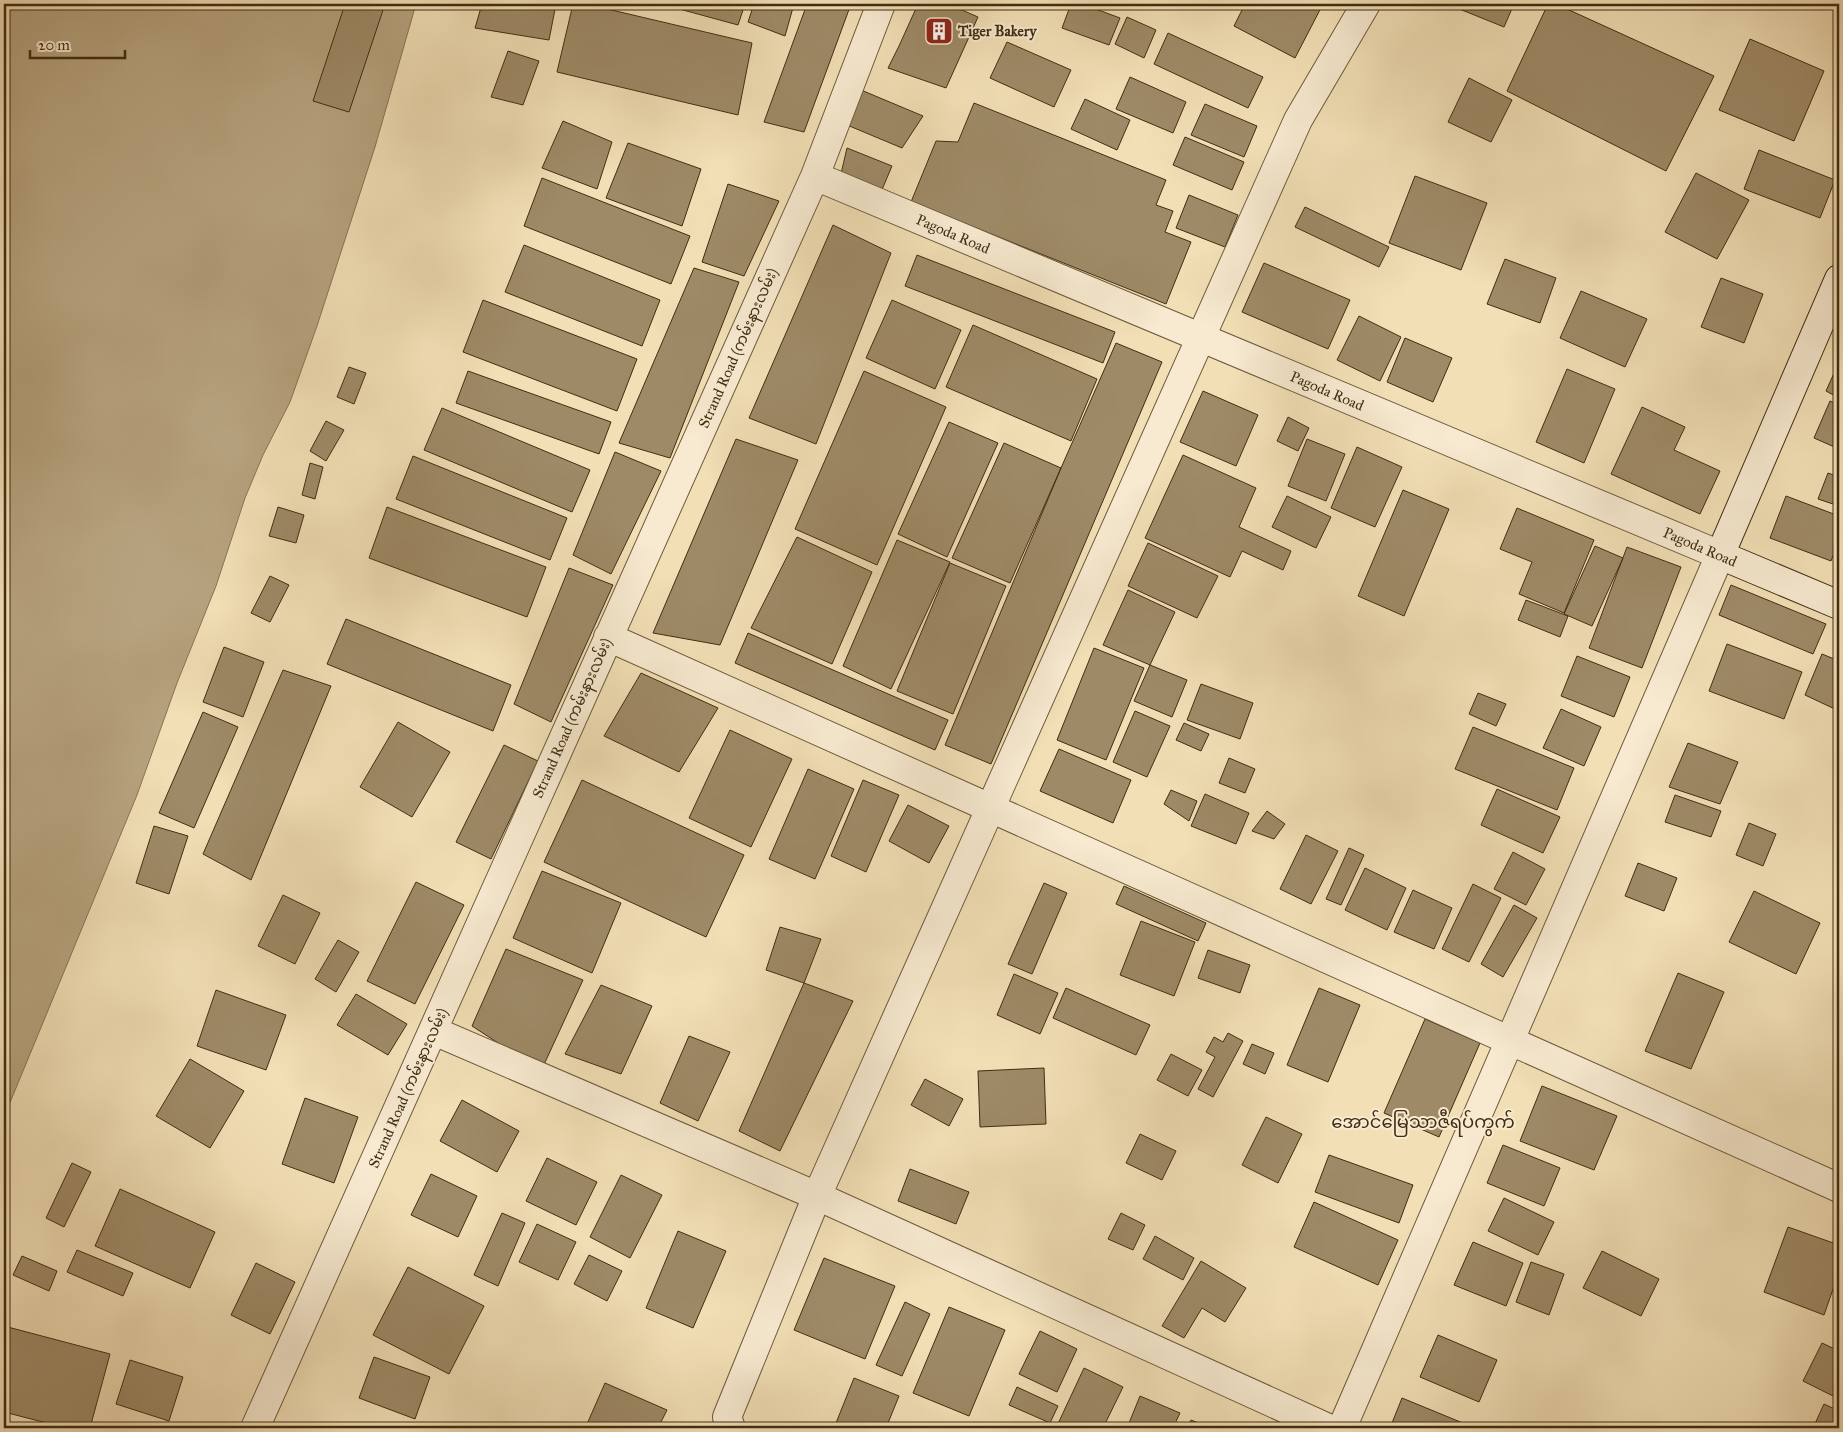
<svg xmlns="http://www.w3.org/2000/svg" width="1843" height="1432" font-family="'IM FELL Great Primer','Noto Sans Myanmar',serif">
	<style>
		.water { fill: #b6a27e; stroke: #887353 }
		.building { fill: #9e8a67; stroke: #422d12 }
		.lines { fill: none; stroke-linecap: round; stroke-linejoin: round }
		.minor-casing { stroke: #6e5a3b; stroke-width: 30 }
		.secondary-casing { stroke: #422d12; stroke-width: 30 }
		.minor { stroke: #f7ead0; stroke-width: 28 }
		.secondary { stroke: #f7ead0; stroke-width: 28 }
		.labels { text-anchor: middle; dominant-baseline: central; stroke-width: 4; stroke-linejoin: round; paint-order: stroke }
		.poi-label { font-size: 15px; font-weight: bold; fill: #422d12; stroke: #f7ead0; text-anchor: start }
		.street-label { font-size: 15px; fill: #422d12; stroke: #f7ead0 }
		.quarter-label { font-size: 18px; fill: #422d12; stroke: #f7ead0 }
	</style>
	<rect width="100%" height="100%" fill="#f2dfb6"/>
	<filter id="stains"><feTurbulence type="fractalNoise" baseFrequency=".004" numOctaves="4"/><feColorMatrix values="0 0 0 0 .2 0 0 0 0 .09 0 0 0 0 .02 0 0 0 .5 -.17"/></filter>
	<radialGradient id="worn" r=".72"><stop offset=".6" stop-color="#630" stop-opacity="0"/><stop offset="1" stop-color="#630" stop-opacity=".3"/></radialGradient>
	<!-- water -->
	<path class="water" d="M4,4h412l-41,143 -58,179 -27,76 -27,53 -18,43 -29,88 -39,97 -40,112 -133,322z"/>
	<!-- building -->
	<path class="building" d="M345,4h40l-36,108 -36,-11z
		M482,4h74l-7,36 -74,-12z
		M573,4h13l166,39 -14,72 -181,-43z
		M661,4h84l-7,21z
		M754,4h40l-9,32 -37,-14z
		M807,4h44l-47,128 -40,-10z
		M918,4h30l30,13 -32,71 -58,-20 11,-22z
		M1071,4h11l38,14 -11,27 -47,-17z
		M1245,4h78l-28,54 -61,-32z
		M1447,4h67l-10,23z
		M1548,4h8l158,72 -48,95 -159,-80z
		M1127,17l29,13 -12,28 -29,-14z
		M1168,33l95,44 -15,31 -94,-44z
		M1750,39l74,32 -30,70 -75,-31z
		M1007,42l64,28 -17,37 -64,-29z
		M508,51l31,10 -16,44 -32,-8z
		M1130,77l56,25 -13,31 -57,-24z
		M1469,78l43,22 -21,42 -43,-20z
		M861,90l62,26 -21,32 -55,-23z
		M1085,99l45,21 -13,30 -46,-21z
		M974,103l192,77 -10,25 17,6 -8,21 26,10 -25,62 -255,-102 25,-61 22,1z
		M1205,104l52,22 -13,31 -53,-22z
		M563,121l49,21 -15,47 -55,-21z
		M1185,137l59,25 -12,28 -59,-25z
		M628,143l73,26 -19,57 -76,-28z
		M847,148l45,18 -11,26 -41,-14z
		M1759,150l76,30 -15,38 -76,-29z
		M1696,173l53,27 -32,59 -52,-27z
		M1415,176l72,27 -26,67 -72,-27z
		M542,178l148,58 -19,48 -147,-58z
		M728,184l51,17 -35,75 -42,-14z
		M1189,195l49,20 -13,32 -49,-19z
		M1305,207l84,40 -10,20 -84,-40z
		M833,225l58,28 -75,191 -67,-26z
		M524,245l136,55 -18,46 -137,-54z
		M917,255l198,77 -12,31 -198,-77z
		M1505,259l51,19 -16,45 -53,-19z
		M1264,263l86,37 -22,49 -86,-37z
		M694,268l45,14 -69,176 -51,-15z
		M1721,278l42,16 -19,49 -43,-16z
		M1581,291l66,28 -22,48 -65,-29z
		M483,300l154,59 -20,52 -154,-59z
		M892,300l69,30 -26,59 -69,-31z
		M1359,316l42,21 -21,44 -43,-21z
		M973,325l124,54 -26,62 -125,-54z
		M1405,338l47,20 -19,44 -46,-20z
		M1116,343l46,19 -171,402 -46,-19 116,-277z
		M1839,362v36l-13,-7z
		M349,367l17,6 -12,31 -17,-7z
		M1567,369l48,20 -31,74 -48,-21z
		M468,371l143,51 -12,32 -143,-51z
		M864,371l82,36 -69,158 -82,-36z
		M1203,391l55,24 -22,51 -56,-24z
		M1830,401l9,4v44l-25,-11z
		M1642,407l43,20 -11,23 46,21 -20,43 -89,-40z
		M442,408l148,62 -18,42 -148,-62z
		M1288,417l21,11 -11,23 -21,-10z
		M326,421l18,9 -18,31 -16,-10z
		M949,422l49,21 -51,114 -49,-23z
		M736,439l62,21 -78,185 -67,-12z
		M1307,439l38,15 -19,47 -38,-15z
		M1004,443l57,25 -51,115 -58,-25z
		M1357,447l45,20 -27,60 -44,-19z
		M615,452l46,19 -50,103 -38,-19z
		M1183,455l73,33 -17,39 52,24 -8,19 -41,-19 -12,26 -85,-39z
		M413,456l154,62 -17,42 -154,-61z
		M310,463l13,4 -8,32 -13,-4z
		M1828,473l11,4v29l-21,-7z
		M1403,490l46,19 -45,107 -46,-20z
		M1287,496l44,21 -15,31 -44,-21z
		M1786,496l53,20v24l-8,21 -61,-23z
		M278,507l26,8 -8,28 -27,-7z
		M387,507l159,60 -19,50 -158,-59z
		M1517,508l77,32 -30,73 -45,-19 13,-32 -32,-13z
		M797,537l75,35 -40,92 -81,-36z
		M897,540l53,22 -59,127 -48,-23z
		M1148,543l70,33 -21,42 -69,-32z
		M1595,546l28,12 -31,68 -28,-12z
		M1627,547l54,20 -39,101 -53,-20z
		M950,563l56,23 -53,128 -56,-23z
		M569,568l44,17 -62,137 -37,-18z
		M270,576l19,9 -19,37 -19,-9z
		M1731,585l95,39 -13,30 -94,-39z
		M1128,590l47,22 -25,53 -47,-20z
		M1526,600l42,16 -8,21 -42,-17z
		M346,619l165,66 -18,46 -166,-67z
		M748,633l200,87 -13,30 -200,-87z
		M1727,644l75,28 -18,47 -75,-28z
		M224,647l40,15 -21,55 -40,-15z
		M1094,648l50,20 -38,92 -49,-20z
		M1822,654l17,7v50l-34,-16z
		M1577,656l53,21 -16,40 -53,-21z
		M1150,665l37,15 -15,37 -38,-16z
		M283,670l48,16 -80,194 -48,-26z
		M641,673l77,35 -39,64 -75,-36z
		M1201,684l52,19 -13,36 -53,-19z
		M1478,693l28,11 -10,22 -27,-12z
		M1561,709l40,18 -17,39 -41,-18z
		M1135,711l35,15 -23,51 -34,-15z
		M203,712l35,15 -44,101 -35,-15z
		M398,722l52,30 -38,65 -52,-30z
		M1184,723l25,11 -8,17 -25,-11z
		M1473,727l101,41 -17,42 -102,-41z
		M730,730l62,29 -41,88 -62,-29z
		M1688,743l50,19 -18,42 -51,-17z
		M504,745l34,16 -47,98 -35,-17z
		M1059,749l72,31 -18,43 -73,-32z
		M1229,758l26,11 -10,24 -26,-10z
		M808,769l46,20 -39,90 -46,-20z
		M582,780l162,75 -38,82 -162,-75z
		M863,780l36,15 -33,77 -35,-16z
		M1497,789l63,28 -17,36 -62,-28z
		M1171,790l26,11 -8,20 -25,-17z
		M1205,794l44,19 -13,31 -45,-18z
		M1675,795l46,16 -10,26 -46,-15z
		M908,805l41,21 -20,37 -40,-22z
		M1267,811l18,13 -11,15 -22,-8z
		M1749,823l27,11 -13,32 -27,-11z
		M154,826l34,10 -19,58 -33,-11z
		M1306,835l32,16 -27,53 -31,-15z
		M1349,848l15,7 -23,50 -15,-6z
		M1513,852l32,17 -19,36 -32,-16z
		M1638,863l39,15 -13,33 -39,-15z
		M1365,868l41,20 -19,42 -42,-20z
		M542,871l79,32 -29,70 -79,-35z
		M416,882l48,23 -49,99 -48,-23z
		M1044,883l23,10 -35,81 -24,-10z
		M1473,884l28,14 -32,64 -27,-13z
		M1124,886l82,37 -8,18 -82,-37z
		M1413,890l39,18 -18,41 -40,-17z
		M1754,891l66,32 -24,51 -67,-32z
		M283,895l37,18 -25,51 -37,-18z
		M1514,905l23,13 -34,59 -22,-13z
		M1141,921l54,21 -21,54 -54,-21z
		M780,927l41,12 -17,44 -38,-13z
		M338,940l21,12 -23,40 -21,-13z
		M506,949l77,31 -42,91 -69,-45z
		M1208,950l42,15 -10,28 -42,-15z
		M1678,973l46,19 -33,77 -46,-18z
		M1014,974l44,19 -18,41 -43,-19z
		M804,983l49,18 -73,150 -41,-20z
		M601,985l51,21 -31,68 -56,-20z
		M1066,988l84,37 -14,30 -83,-37z
		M1319,988l41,17 -32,77 -41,-17z
		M216,990l70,25 -20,55 -69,-24z
		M356,994l51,30 -19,31 -51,-30z
		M1425,1019l55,24 -41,94 -55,-24z
		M1228,1033l15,8 -30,56 -15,-8 17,-32 -9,-5 8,-15 9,5z
		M689,1036l41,16 -32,69 -38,-18z
		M1252,1044l22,9 -9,21 -22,-10z
		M1171,1054l31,16 -14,26 -31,-16z
		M190,1059l54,32 -34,57 -54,-32z
		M1044,1068l2,56 -66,3 -2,-56z
		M925,1079l38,20 -14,27 -38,-21z
		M1542,1086l75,30 -23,54 -74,-29z
		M305,1098l53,19 -24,66 -52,-19z
		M462,1100l57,31 -22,41 -57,-31z
		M1266,1117l36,17 -24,49 -36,-18z
		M1140,1134l36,17 -14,29 -36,-17z
		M1503,1145l57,23 -16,38 -57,-23z
		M1329,1155l84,30 -14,38 -84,-31z
		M547,1158l50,24 -21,43 -50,-24z
		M72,1163l19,9 -27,55 -18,-9z
		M910,1169l59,23 -13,32 -58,-23z
		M431,1174l46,22 -19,41 -47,-22z
		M621,1175l41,20 -32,63 -40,-21z
		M120,1189l95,43 -25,56 -95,-42z
		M1504,1198l50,24 -16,33 -50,-24z
		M1314,1202l84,38 -20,45 -84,-38z
		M502,1213l23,10 -27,63 -24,-11z
		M1121,1213l24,12 -12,25 -25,-11z
		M537,1224l39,18 -18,38 -39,-18z
		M1788,1227l51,18v27l-15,43 -60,-23z
		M678,1231l48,20 -33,77 -47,-20z
		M1155,1236l39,22 -11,22 -40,-21z
		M1473,1242l50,21 -17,43 -52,-21z
		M77,1250l56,23 -10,23 -56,-24z
		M1602,1251l57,28 -18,37 -58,-28z
		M589,1255l33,16 -15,30 -33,-17z
		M22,1256l35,15 -8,20 -36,-16z
		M824,1258l71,28 -30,73 -71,-29z
		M1201,1261l45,27 -21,34 -23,-14 -18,30 -22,-12z
		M1531,1262l33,12 -15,41 -33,-13z
		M256,1263l39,19 -25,52 -39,-19z
		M408,1267l76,39 -35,68 -76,-39z
		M905,1302l25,12 -28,62 -26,-11z
		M949,1307l56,23 -36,86 -56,-23z
		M4,1326l106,28 -20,74h-24l-62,-16z
		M1040,1331l37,18 -20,43 -38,-18z
		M1438,1335l59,25 -18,42 -59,-25z
		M1822,1343l17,8v48l-36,-18z
		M374,1357l56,20 -15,42 -56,-21z
		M130,1360l53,17 -14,44 -53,-17z
		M1084,1368l39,19 -20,41h-47z
		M854,1378l45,18 -13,32h-52z
		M605,1383l62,27 -9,18h-62l-9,-4z
		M1017,1387l41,19 -8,17 -41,-18z
		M1140,1396l40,17 -7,15h-46z
		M1402,1398l73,30h-85z
		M1824,1404l15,7v17h-26z
		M1191,1420l20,8h-24z"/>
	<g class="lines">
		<defs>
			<path id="minor" d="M815,176l905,379 -378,873
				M608,637l1231,551
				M434,1031l383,165 511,232
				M255,1428l560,-1252 66,-172
				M731,1428l-4,-11 90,-221 481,-1076 68,-116"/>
			<path id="secondary" d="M1839,279l-119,276 119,50"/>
		</defs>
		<!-- minor casing -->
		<use href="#minor" class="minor-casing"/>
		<!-- secondary casing -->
		<use href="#secondary" class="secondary-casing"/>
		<!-- minor -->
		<use href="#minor" class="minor"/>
		<!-- secondary -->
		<use href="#secondary" class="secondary"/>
	</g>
	<!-- icons -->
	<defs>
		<symbol id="building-square" viewBox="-11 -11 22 22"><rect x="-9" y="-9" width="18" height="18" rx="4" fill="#8f2418" stroke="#f7ead0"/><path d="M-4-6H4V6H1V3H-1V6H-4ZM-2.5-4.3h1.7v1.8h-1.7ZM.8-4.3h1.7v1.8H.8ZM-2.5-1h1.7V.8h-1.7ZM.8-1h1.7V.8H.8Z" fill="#fff"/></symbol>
	</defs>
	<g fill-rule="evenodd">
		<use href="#building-square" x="923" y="15" width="32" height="32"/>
	</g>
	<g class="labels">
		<!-- poi labels -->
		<g class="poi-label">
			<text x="958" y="31">Tiger Bakery</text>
		</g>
		<!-- street labels -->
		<g class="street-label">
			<text transform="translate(953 234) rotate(23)">Pagoda Road</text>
			<text transform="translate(738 348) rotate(-66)">Strand Road (ကမ်းနားလမ်း)</text>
			<text transform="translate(1327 391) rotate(23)">Pagoda Road</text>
			<text transform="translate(1700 547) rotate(23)">Pagoda Road</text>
			<text transform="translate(572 718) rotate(-66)">Strand Road (ကမ်းနားလမ်း)</text>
			<text transform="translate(408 1088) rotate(-66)">Strand Road (ကမ်းနားလမ်း)</text>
		</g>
		<!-- quarter labels -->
		<g class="quarter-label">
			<text x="1423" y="1122">အောင်မြေသာဇီရပ်ကွက်</text>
		</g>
	</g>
	<!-- margin -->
	<rect width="1843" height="1432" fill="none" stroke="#f2dfb6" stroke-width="20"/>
	<rect x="5" y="5" width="1833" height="1422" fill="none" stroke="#422d12" stroke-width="2.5"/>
	<rect x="10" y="10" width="1823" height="1412" fill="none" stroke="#422d12"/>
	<!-- scale -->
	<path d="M30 50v8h95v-8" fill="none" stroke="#422d12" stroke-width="2.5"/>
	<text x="38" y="50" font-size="15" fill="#422d12" stroke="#f7ead0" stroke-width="4" paint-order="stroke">20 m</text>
	<rect width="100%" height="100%" filter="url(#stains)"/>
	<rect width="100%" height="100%" fill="url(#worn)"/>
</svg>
